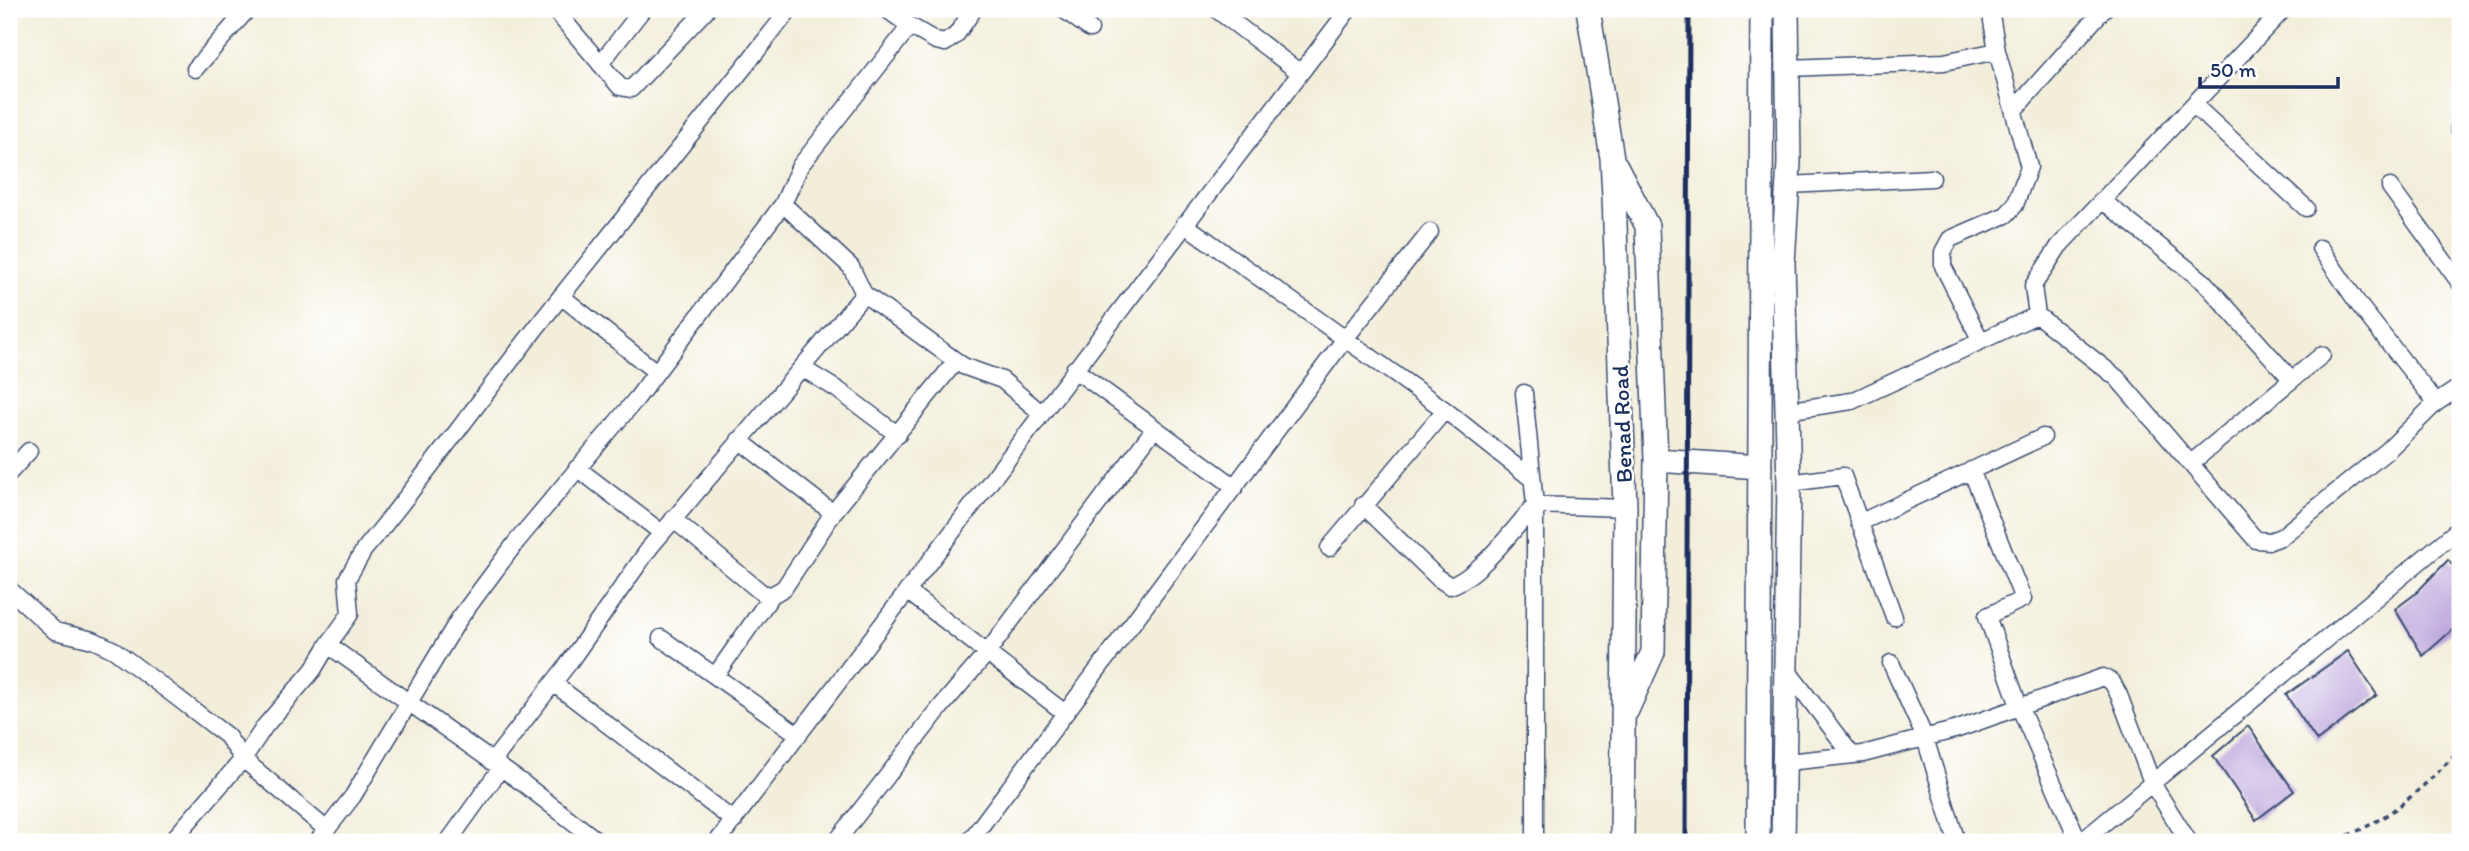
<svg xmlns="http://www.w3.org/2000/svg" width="2469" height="851" font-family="Itim,sans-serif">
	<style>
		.building { fill: #bba5dc }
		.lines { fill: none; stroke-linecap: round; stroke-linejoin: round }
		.street-casing { stroke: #3b4c71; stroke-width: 19 }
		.secondary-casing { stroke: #3b4c71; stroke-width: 26 }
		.path { stroke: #3b4c71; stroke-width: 3.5; stroke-dasharray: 5 5; stroke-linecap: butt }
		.street { stroke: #fff; stroke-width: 16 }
		.secondary { stroke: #fff; stroke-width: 23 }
		.rail { stroke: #1b2f5e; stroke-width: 5 }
		.labels { text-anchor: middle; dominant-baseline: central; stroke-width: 5; stroke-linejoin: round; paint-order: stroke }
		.street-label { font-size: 23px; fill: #1b2f5e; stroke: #fff }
	</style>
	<rect width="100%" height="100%" fill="#fff"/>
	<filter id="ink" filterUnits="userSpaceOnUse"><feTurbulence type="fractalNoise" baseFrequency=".0143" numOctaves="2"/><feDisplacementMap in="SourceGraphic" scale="14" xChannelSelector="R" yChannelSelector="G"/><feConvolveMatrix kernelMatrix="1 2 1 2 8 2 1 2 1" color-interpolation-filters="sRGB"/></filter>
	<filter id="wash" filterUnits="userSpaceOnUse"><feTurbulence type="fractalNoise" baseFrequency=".00686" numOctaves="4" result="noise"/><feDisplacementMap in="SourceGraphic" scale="28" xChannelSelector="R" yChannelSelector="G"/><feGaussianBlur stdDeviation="1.57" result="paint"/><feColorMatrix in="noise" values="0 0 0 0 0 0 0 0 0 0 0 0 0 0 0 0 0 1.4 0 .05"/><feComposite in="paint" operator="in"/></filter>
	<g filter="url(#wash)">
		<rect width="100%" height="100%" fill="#f3eeda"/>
		<g id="blocks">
			<!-- building -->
			<path class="building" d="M2448,560l12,15v69l-8,-14 -29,26 -28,-47 20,-15z
				M2348,651l29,44 -60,46 -31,-46z
				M2248,726l46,65 -38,29 -43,-64z"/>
		</g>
	</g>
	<g filter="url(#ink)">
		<use href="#blocks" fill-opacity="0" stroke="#3b4c71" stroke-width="2"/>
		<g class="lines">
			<defs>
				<path id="street" d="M554,9l66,78 11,2 76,-80
					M1063,9l27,20
					M1217,10l82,62
					M910,26l26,15 9,2 11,-8 18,-26
					M600,64l43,-55
					M1788,68l156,-6 53,-11
					M195,69l53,-60
					M2195,106l111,102
					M2014,110l90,-101
					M2459,129l1,2
					M1788,185l144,-7
					M2390,187l70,96
					M2103,201l101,81 88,98
					M783,204l68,63 13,27 99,72 39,14 39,33
					M1184,224l261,186 87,69
					M2320,248l39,57 77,98
					M561,296l95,76
					M2037,315l-4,-29 26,-40 225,-237
					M1981,341l-38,-75v-14l7,-13 56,-24 9,-10 14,-38 -32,-116 -7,-42
					M802,368l36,22 60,45
					M1074,369l161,118
					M1524,393l11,112v337
					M1785,411l67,-10 185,-86 80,63 139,162 14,1 11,-4 107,-87 48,-47 24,-16
					M739,440l94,73
					M2191,463l131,-108
					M577,468l85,65
					M1971,470l52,129 -36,17 32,90 60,136
					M9,473l20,-22
					M1789,483l54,-7 51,141
					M1363,505l75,73 12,8c30,-10 64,-58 85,-81l90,3
					M673,519l89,74 10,2 12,-7 49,-75 123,-152
					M1859,523l184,-86
					M1329,548l116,-138
					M9,589l46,42 38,9 21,10 65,49 48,37 16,23 84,71
					M907,591l158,122
					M661,638l138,97
					M1891,663l34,75 32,104
					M1787,670l65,85
					M715,676l57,-81
					M553,683l181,138
					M492,762l76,-98 83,-118 213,-252
					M1787,762l76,-8 95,-25 145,-52 9,5 7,13 34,90 36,57
					M171,842l72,-83 22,-33 48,-56 15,-25
					M317,842l36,-46 106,-177 58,-78 120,-143 146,-194 17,-38 110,-140 -24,-17
					M448,842l53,-74
					M599,842l-75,-58 -196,-139 22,-31 -3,-35 17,-29c68,-82 129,-169 195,-251 77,-97 155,-193 231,-290
					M717,842l632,-833
					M836,842l104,-134 47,-55 167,-224
					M969,842l375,-502 86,-108
					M2081,842l379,-314"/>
				<path id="secondary" d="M1588,9l24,149 2,38 11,312 -3,334
					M1616,166l31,60 9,234 -3,192 -26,58
					M1656,460l104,7
					M1758,842l4,-833
					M1783,842l6,-359 -6,-220 6,-100 -2,-154"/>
			</defs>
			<!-- street casing -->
			<use href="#street" class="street-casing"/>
			<!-- secondary casing -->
			<use href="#secondary" class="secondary-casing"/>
			<!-- path -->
			<path class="path" d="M2329,842c58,-18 90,-51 131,-92"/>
			<!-- street -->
			<use href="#street" class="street"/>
			<!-- secondary -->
			<use href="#secondary" class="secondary"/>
			<!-- rail -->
			<path class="rail" d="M1686,842l3,-833"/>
		</g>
	</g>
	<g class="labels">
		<!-- street labels -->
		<g class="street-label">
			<text transform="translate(1622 424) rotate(-92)">Benad Road</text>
		</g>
	</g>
	<!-- margin -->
	<rect width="2469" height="851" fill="none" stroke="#fff" stroke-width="35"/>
	<!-- scale -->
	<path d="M2200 77v10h138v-10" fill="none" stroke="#1b2f5e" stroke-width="3.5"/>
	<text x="2210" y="77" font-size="21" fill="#1b2f5e" stroke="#ffffff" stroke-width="5" paint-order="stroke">50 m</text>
</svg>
